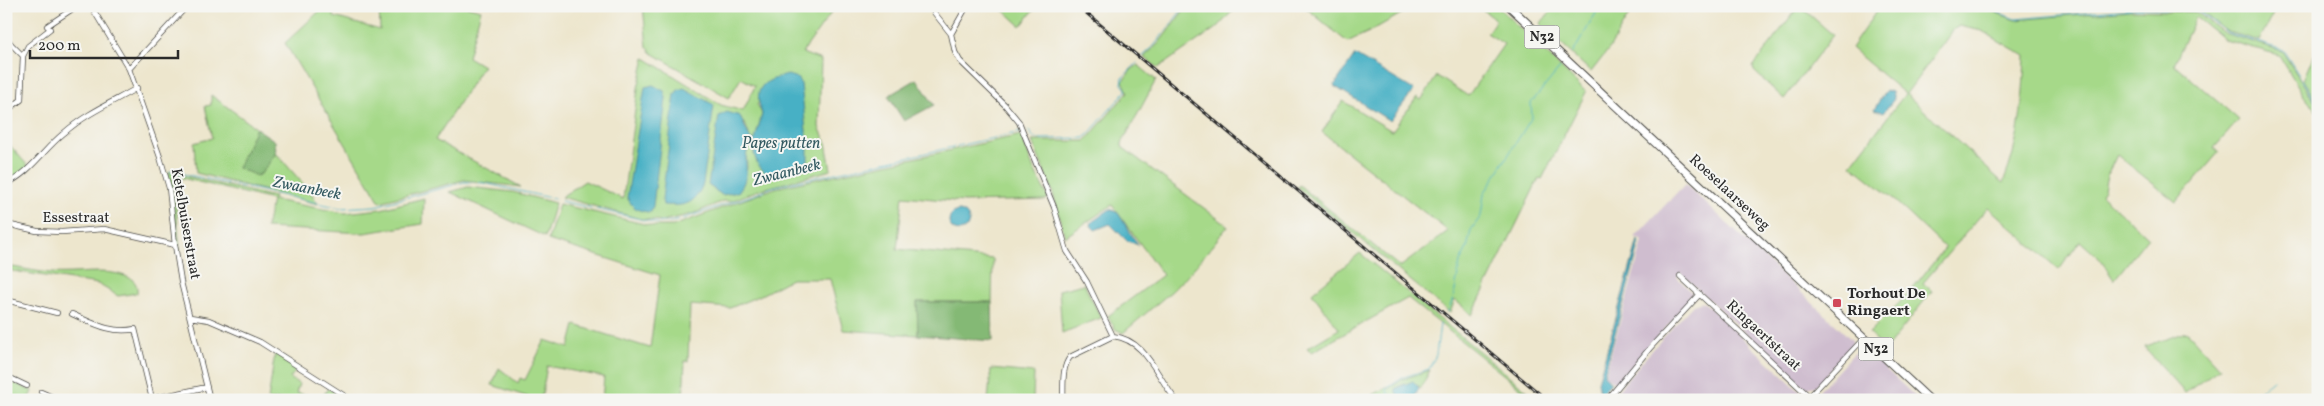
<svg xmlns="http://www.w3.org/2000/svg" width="2324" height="406" font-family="Vollkorn,serif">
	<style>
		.industrial { fill: #cfbdcf }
		.green { fill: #a6d989; stroke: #68825a; fill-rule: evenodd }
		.forest { fill: #84b975; stroke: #587250 }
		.water { fill: #46b0c5; stroke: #386e78 }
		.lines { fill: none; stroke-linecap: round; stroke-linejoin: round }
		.stream { stroke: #46b0c5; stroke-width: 1 }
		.minor-casing { stroke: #484743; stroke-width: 6 }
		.primary-casing { stroke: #484743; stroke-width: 9 }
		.minor { stroke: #fff; stroke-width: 4.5 }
		.primary { stroke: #fff; stroke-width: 7 }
		.rail-casing { stroke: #2b2b2b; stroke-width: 3 }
		.rail { stroke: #f6f6f2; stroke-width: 1; stroke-dasharray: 4; stroke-linecap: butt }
		.poi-dot { fill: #d1495b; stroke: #f6f6f2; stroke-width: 2 }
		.labels { text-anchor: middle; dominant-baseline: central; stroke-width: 4; stroke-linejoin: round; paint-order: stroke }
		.shield { fill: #f6f6f2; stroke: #686867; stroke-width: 1 }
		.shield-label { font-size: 14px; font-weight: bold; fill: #2b2b2b }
		.street-label { font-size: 15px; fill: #2b2b2b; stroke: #f6f6f2 }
		.poi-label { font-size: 15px; font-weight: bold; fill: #2b2b2b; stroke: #f6f6f2; text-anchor: start }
		.water-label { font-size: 16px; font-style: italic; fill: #345a61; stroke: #f6f6f2 }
	</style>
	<rect width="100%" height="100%" fill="#f6f6f2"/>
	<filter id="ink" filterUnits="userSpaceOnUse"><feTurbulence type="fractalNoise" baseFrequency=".02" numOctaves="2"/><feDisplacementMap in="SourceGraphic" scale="10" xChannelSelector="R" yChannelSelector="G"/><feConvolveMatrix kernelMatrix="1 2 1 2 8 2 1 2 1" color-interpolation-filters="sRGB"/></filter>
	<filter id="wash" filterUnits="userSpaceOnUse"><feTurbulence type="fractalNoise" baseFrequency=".0096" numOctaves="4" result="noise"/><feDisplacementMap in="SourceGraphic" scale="20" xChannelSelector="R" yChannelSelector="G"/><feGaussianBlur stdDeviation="1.12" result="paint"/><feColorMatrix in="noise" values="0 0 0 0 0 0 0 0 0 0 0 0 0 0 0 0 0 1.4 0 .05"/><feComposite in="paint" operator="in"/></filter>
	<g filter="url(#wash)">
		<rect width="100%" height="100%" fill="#ede6cd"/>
		<!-- industrial -->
		<path class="industrial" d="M1685,184l167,156v5l-36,41 -10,2 -4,-2 -122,-113 -3,4 16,17 -4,8 -73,82 -11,-9 38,-134 -8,-4z
			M1702,302l4,2 103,96h-199l42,-50 41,-45z
			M1864,348l13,13 42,39h-101l1,-9 39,-42z"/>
		<!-- green -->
		<path class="green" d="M325,6h8l1,11 46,13 -1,-24h86l16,4 -13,47 15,9 -48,74 86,47 -57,-7 -84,22 -95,-159z
			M643,6h193l-34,47 19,7 -2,67 7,15 5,28 -75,21 -25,10h-8l-30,13 -31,7 -21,-2 -80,-22 24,-16 38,18 15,-111 7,-30 76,47 22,6 12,-25 -14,-8 -12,20 -77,-45 -5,-6zM801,84l1,18 -48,53v-7l-4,-3 -4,7 1,16 -9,24 -16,3 -14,-10 37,-62 6,17h4l7,-26 -5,-10z
			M999,6h38l-16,20z
			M1187,6h50l-18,20 -61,42 -14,-11 14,-13z
			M1304,6h111l-46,26 -22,10z
			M1478,6h19l89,86 -44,87 -3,-1 -67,137 -17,-15 -5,13 -153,-126 2,-2 101,82 48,-36 -126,-99 21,-31 49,30 25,-34 4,3 16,-24 31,20 36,-52 -17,-11 9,-13z
			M1555,6h79l-25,43 -18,23 -51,-48z
			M1880,6h99l36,14 116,-10 65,2 28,21 58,18 36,56v6l-14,-17 -25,-41 -54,-15 -29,-23 -22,47 65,56 -25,28 5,4 -43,50 -59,-47 -10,20 -3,15 -3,5 47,42 -34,43 -14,-21 -20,-18 -21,29 -71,-63 -65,76 9,8 -46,58 -17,-16 39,-39 37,-46 -54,-51 -40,-32 54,-71 -54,-46zM1959,26l23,5 43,25c-2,44 -5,86 -22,127l-97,-89 47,-64z
			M2130,6h147l-18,35 -33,-10 -30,-23z
			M1801,7l32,28 -49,64 -30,-28 -1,-4 41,-55z
			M2318,44v59l-15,-23z
			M1138,65l18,15 -34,63v4l106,79 -34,42 -21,22 -50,43 -8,-4 -7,-13 55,-41 -51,-70 -47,32 -13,-47 -20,-49h53l3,-3 40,-46 -5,-11 8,-11z
			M211,95l45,33 -18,40 24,5 14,-20 36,41 6,10 -122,-31 -2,-30 18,-5 -7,-32 6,-1z
			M1021,135l13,35 14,27 -2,3 -82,2 -61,-6 -6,53 96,10 -1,43h-75l1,33 -75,-5 -13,-51h-39l-30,16 -31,13 -40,-3 -2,56h-3l-2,39h-81l2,-23 -57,-11 -6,34h-11l-2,-3 -36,-12 7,-17 19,15 2,-5 5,2 20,-40 24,8 6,-23 75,23 10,-73 -112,-35 11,-36 94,22h20l102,-38z
			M6,141l23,26 -18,13 -5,-5z
			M168,172l106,25 -1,3 72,13 36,-4 43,-11 -1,26 -59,9 -98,-5 6,-28 -98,-24 6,77h-2z
			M468,187l45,5 42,11 -10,34 -95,-45z
			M1360,253l171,141 -1,2 -122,-98 -96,54 -5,-4 32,-19 -27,-36z
			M6,266c15,2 31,6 46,7 22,2 53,-5 73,3 9,3 13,8 12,17l-19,3 -20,-12 -92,-14z
			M1084,284l17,34 -39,15 -3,-43z
			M2187,332l33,36 -35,25 -37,-41 -3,-6z
			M275,353l23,15 -8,10 9,6 -3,9 26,5 6,-10 17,12h-77z
			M991,369l43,4 -1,27h-45z
			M1430,370l-9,18c-7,-7 -18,-6 -26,1l5,11h-36l23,-13 1,2 15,-10z
			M6,379l26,12 -4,9h-22z"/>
		<!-- forest -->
		<path class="forest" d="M917,79l17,26 -30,16 -16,-25z
			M256,128l19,13 1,12 -14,20 -5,3 -19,-8z
			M917,302h75l1,39 -75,-6z"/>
		<!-- water -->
		<path class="water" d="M1355,55l59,35 -24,31 -56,-35z
			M788,75l9,3 4,6 7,65v12l-12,7 -29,6c-9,-7 -13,-15 -13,-26l-4,-3c-10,17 4,27 -12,47l-16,3 -14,-10 11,-69 8,-4 13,4 11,24h4l7,-26c-9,-26 -1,-33 26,-39z
			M653,85l11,6 2,7 -13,108 -2,6c-12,0 -19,-4 -24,-15l18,-110z
			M684,88l30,17 -11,79c-9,22 -18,22 -40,21l-1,-6 13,-105 3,-4z
			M1886,90l6,2 2,7 -11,14 -9,-4z
			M1110,209l8,4 20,32 -12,-5 -16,-16 -15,6 -4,-4 1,-4z
			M949 221a10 10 0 1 1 20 0a10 10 0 1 1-20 0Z
			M1638,240l2,2 -36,132 7,9 -11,10 -2,-11z
			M1413,381l6,7 -6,12h-13l-5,-11z"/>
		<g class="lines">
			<!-- stream -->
			<path class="stream" d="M1983,6l32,13 124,-11 57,2 32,23 55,17 35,55
				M1573,53l27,-47
				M1142,57l12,-11 31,-40
				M1028,130l6,8 4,1 47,-1 41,-47v-2l-4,-5 1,-7 14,-14
				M170,171l171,37 34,-2 89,-24 20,1 71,16
				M561,201l96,22 19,-2 80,-27 16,-7 249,-55
				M1448,312l6,-16 6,-34 7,-14 4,-18 10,-14 3,-22 48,-77 -1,-14 29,-35
				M1392,400l-6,-11 18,-12 25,-8 7,-14 4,-31
				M2248,400l25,-20"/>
		</g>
	</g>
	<g filter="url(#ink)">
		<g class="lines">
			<defs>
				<path id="minor" d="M91,6l38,63 31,88 9,31 6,57 6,37 29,118
					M929,6l22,28 4,18 5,9 45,44 14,17 35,85 13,44 20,31 26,54
					M951,34l16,-28
					M6,38l5,6 -5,4
					M23,56l5,-10 22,-17 -3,-3 24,-16
					M129,69l58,-63
					M6,111l15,-11 2,-44 -12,-12
					M6,184c25,-12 37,-34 58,-51 21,-19 49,-31 73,-45
					M6,224l31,7 25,1 42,-3 71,16
					M1680,276l133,124
					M6,300l51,13
					M72,314c21,9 39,20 63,15l17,70
					M190,317l19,3 51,22 91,58
					M1113,336c34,4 43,40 63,64
					M6,376l21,10
					M41,392l18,8
					M1809,397l55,-59
					M151,399l56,-12
					M1063,400c1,-14 -2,-31 7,-43l43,-21
					M1607,400l43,-52 50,-54"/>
				<path id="primary" d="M1509,6l421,394"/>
			</defs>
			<!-- minor casing -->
			<use href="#minor" class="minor-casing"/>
			<!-- primary casing -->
			<use href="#primary" class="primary-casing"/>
			<!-- minor -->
			<use href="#minor" class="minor"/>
			<!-- primary -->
			<use href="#primary" class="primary"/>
			<defs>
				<path id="rail" d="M1078,6l469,394"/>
			</defs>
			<!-- rail casing -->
			<use href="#rail" class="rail-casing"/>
			<!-- rail -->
			<use href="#rail" class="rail"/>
		</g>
	</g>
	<!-- markers -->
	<rect class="poi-dot" x="1832" y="298" width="10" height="10" rx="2.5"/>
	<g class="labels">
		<!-- shield labels -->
		<g class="shield">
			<rect x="1524.5" y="25.5" width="35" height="23" rx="4"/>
			<rect x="1858.5" y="337.5" width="35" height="23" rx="4"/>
		</g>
		<g class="shield-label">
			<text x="1542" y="37">N32</text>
			<text x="1876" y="349">N32</text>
		</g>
		<!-- street labels -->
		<g class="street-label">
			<text transform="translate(1729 193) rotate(43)">Roeselaarseweg</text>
			<text x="76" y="218">Essestraat</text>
			<text transform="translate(185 224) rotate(80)">Ketelbuiserstraat</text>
			<text transform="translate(1763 336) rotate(43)">Ringaertstraat</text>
		</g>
		<!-- poi labels -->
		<g class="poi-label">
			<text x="1847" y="294">Torhout De<tspan x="1847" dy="17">Ringaert</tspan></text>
		</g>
		<!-- water labels -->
		<g class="water-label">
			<text x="781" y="144">Papes putten</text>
			<text transform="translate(787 173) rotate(-14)">Zwaanbeek</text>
			<text transform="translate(307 189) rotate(11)">Zwaanbeek</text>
		</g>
	</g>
	<!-- margin -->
	<rect width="2324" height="406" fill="none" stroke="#f6f6f2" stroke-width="25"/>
	<!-- scale -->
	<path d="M30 50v8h148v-8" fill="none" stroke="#2b2b2b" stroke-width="2.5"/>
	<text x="38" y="50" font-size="15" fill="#2b2b2b" stroke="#f6f6f2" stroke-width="4" paint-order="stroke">200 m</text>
</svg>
